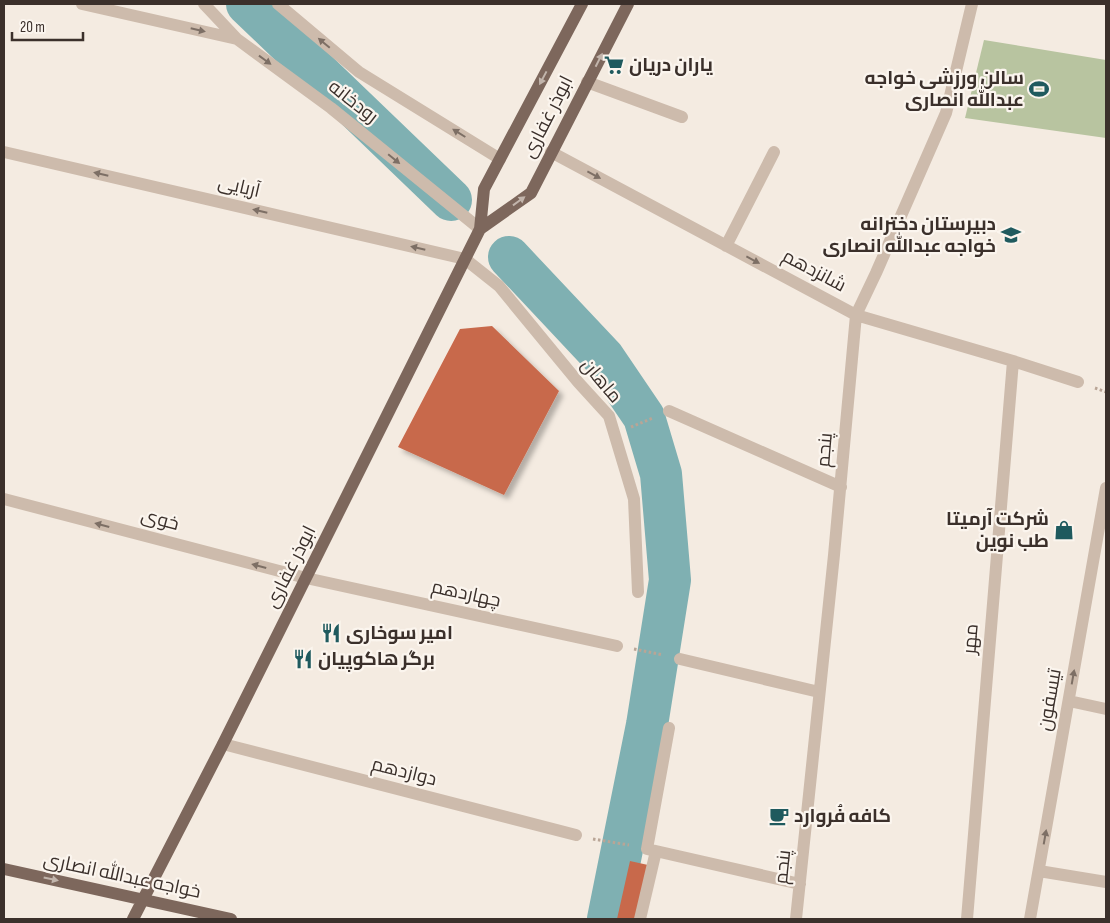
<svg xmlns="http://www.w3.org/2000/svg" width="1110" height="923" font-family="'Sofia Sans Condensed',Cairo,sans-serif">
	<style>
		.green { fill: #b8c4a0 }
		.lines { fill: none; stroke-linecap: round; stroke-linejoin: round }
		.river { stroke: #7fb0b2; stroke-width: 42 }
		.building { fill: #c8694b; filter: url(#shadow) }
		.path { stroke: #b9a596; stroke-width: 3; stroke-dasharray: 2.5 2.5; stroke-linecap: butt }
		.minor { stroke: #cdbbac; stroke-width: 12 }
		.major { stroke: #7d675c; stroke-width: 12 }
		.oneway { fill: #7d6f65 }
		.oneway2 { fill: #c2b5ac }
		.labels { text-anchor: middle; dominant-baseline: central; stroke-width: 4.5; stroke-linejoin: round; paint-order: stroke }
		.poi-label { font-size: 19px; font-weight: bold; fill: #3b302b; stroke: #fbf5ee; text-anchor: start }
		.street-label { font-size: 19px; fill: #3b302b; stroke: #fbf5ee }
	</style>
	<defs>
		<filter id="shadow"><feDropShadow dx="4.5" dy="4.5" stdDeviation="2.5" flood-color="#0004"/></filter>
	</defs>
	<rect width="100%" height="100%" fill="#f4ebe1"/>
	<!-- green -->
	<path class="green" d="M984,40l122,20v78l-141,-20z"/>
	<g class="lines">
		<!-- river -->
		<path class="river" d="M247,4l204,196
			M509,257l95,101 40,59 17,57 9,106 -23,145 -39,194"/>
	</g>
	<!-- building -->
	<path class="building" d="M492,326l67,65 -55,104 -106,-48 62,-118z
		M630,861l18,4 -12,54h-19z"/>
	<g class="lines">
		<!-- path -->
		<path class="path" d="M1095,388l11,4
			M631,427l22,-9
			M634,649l29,6
			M593,839l36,6"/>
		<!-- minor -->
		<path class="minor" d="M82,4l155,35
			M204,4l33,35 94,69 149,121
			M278,4l81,68 141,87
			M587,82l95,35
			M4,152l461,107 34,27 79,96 31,34 25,83 4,93
			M551,152l305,163 157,46 65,21
			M726,246l48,-94
			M669,411l172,76
			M4,499l302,79 311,68
			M680,659l139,33
			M1069,701l37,8
			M669,728l-22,121 153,35
			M223,744l353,91
			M1039,871l67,11
			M640,919l16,-68
			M796,919l38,-364 22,-240 20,-42 70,-160 26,-109
			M967,919l46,-558
			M1030,919l76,-431"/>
		<!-- major -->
		<path class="major" d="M480,229l51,-36 97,-189
			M4,869l227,50
			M133,919l90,-175 242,-485 15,-30 4,-40 98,-185"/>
	</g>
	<!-- one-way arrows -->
	<defs><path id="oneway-solid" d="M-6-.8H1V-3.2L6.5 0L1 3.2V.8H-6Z" transform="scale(1.25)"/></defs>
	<g class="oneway">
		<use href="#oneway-solid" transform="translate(198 30) rotate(13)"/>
		<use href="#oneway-solid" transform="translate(324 43) rotate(-140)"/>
		<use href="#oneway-solid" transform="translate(265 60) rotate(36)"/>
		<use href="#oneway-solid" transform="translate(459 133) rotate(-148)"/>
		<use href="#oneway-solid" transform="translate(394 159) rotate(39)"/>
		<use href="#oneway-solid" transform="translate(101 174) rotate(-167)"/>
		<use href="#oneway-solid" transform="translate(594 175) rotate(28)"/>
		<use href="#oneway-solid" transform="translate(260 211) rotate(-167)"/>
		<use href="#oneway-solid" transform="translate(418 248) rotate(-167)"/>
		<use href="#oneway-solid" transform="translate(753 260) rotate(28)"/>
		<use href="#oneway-solid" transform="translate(102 525) rotate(-165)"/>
		<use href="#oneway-solid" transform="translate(259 566) rotate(-165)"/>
		<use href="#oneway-solid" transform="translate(1073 677) rotate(-80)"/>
		<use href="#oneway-solid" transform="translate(1045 837) rotate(-80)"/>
	</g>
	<g class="oneway2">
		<use href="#oneway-solid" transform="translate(599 60) rotate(-63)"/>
		<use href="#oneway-solid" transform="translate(543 78) rotate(118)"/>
		<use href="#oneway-solid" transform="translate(519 201) rotate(-36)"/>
		<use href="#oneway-solid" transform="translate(51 879) rotate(12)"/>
	</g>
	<!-- icons -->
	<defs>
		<symbol id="supermarket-bare" viewBox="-9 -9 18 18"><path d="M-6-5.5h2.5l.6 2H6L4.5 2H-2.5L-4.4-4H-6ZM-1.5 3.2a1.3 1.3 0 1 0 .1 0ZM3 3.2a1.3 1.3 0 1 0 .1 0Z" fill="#1f5a5e" stroke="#fbf5ee" stroke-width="2.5" paint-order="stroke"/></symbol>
		<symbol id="stadium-bare" viewBox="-9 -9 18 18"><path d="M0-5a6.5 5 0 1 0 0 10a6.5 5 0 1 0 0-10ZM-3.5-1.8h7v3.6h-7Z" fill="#1f5a5e" stroke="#fbf5ee" stroke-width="2.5" paint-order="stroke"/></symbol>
		<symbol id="school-bare" viewBox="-9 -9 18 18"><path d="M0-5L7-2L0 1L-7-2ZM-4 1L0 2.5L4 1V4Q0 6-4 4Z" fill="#1f5a5e" stroke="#fbf5ee" stroke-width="2.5" paint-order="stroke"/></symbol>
		<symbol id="shop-bare" viewBox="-9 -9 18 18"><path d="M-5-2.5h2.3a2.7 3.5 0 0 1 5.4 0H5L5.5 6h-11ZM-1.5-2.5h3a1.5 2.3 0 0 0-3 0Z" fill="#1f5a5e" stroke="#fbf5ee" stroke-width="2.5" paint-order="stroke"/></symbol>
		<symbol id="restaurant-bare" viewBox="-9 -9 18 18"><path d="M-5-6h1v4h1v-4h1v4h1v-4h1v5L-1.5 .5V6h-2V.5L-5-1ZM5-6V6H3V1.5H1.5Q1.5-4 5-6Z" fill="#1f5a5e" stroke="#fbf5ee" stroke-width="2.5" paint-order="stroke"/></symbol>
		<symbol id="cafe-bare" viewBox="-9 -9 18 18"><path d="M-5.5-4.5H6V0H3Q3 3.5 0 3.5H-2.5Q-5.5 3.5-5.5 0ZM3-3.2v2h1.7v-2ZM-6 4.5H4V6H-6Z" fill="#1f5a5e" stroke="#fbf5ee" stroke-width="2.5" paint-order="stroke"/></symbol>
	</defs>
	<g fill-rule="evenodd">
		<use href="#supermarket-bare" x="600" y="51" width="28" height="28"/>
		<use href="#stadium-bare" x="1025" y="75" width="28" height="28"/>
		<use href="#school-bare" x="997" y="221" width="28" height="28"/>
		<use href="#shop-bare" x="1050" y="516" width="28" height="28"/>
		<use href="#restaurant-bare" x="317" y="619" width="28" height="28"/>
		<use href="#restaurant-bare" x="289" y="645" width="28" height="28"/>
		<use href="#cafe-bare" x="765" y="802" width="28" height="28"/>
	</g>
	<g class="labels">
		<!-- poi labels -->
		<g class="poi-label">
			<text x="629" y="65">یاران دریان</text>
			<text x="1024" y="78" text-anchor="end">سالن ورزشی خواجه<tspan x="1024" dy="22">عبدالله انصاری</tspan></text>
			<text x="996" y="224" text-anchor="end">دبیرستان دخترانه<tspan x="996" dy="22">خواجه عبدالله انصاری</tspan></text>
			<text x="1049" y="519" text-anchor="end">شرکت آرمیتا<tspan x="1049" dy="22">طب نوین</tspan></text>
			<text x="346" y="633">امیر سوخاری</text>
			<text x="318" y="659">برگر هاکوپیان</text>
			<text x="794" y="816">کافه فُروارد</text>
		</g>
		<!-- street labels -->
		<g class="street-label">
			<text transform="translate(353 102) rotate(38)">رودخانه</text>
			<text transform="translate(548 117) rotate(-63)">ابوذر غفاری</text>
			<text transform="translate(239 187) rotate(13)">آریایی</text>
			<text transform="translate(814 271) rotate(28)">شانزدهم</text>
			<text transform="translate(601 381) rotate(50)">ماهان</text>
			<text transform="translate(825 450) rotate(-85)">پنجم</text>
			<text transform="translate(160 520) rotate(15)">خوی</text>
			<text transform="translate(291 567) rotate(-63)">ابوذر غفاری</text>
			<text transform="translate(466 594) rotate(12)">چهاردهم</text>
			<text transform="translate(971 639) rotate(-85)">مهر</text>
			<text transform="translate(1050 700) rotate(-80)">تیسفون</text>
			<text transform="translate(404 772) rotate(14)">دوازدهم</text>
			<text transform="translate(783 867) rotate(-84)">پنجم</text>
			<text transform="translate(122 876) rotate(12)">خواجه عبدالله انصاری</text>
		</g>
	</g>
	<!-- border -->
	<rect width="1110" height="923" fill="none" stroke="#3b302b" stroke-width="10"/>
	<!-- scale -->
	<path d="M12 32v8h71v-8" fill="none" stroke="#3b302b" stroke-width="2.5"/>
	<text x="20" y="32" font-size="15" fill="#3b302b" stroke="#fbf5ee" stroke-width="4" paint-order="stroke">20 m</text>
</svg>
